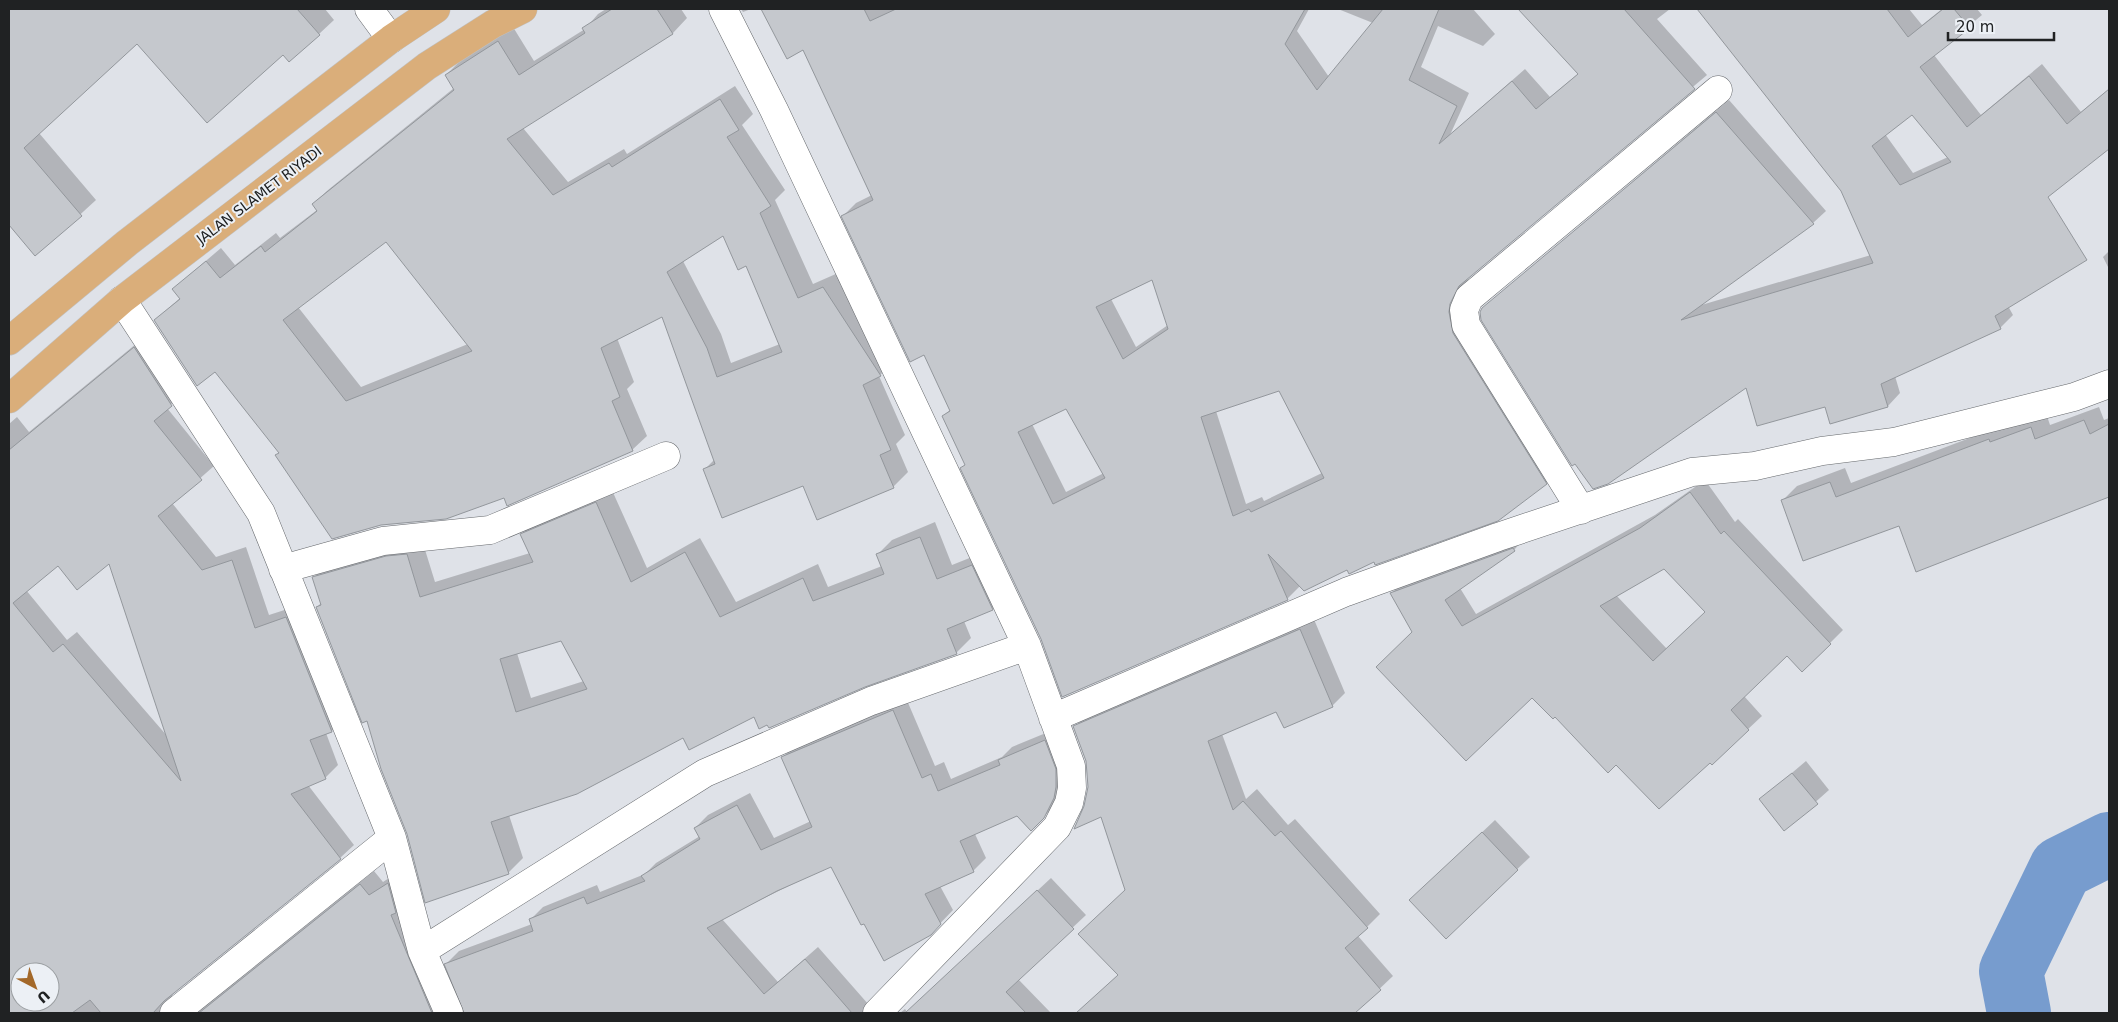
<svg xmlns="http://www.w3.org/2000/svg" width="2118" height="1022" font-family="'DejaVu Sans',sans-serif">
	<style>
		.shadow { fill: #0003; fill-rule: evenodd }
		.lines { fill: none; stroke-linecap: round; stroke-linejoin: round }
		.river { stroke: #779cce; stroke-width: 64 }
		.building { fill: #c5c8cd; stroke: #93979c; fill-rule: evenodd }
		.minor-casing { stroke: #65686c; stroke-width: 29 }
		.major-casing { stroke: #c1c1c1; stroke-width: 29 }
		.minor { stroke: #fff; stroke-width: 28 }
		.major { stroke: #daae7a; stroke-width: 28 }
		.labels { text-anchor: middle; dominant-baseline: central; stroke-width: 4; stroke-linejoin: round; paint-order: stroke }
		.street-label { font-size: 14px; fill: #202223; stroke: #ecf0f5 }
	</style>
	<rect width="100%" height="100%" fill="#dfe2e8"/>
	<!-- shadow -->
	<path class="shadow" d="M9,9h316l9,11 -15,14 -36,19 -146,-10 -98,90 57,67 -60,55 -27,-32z
		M606,9h75l6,9 -14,15 -150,95 45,54 56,-33 3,5 108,-68 18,28 -11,11 43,65 -10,10 38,84 25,-11 57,88 -16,15 26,59 -9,9 12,28 -15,15 -90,-3 -99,-14 11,-11 -53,-144 -45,23 17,44 -7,7 20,47 -15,14 -128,46 -228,-40 4,-4 -65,-82 -60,-50 25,-22 -7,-9 48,-41 14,17 41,-32 4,5 37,-28 -4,-6 15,-14 126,-102 -8,-13 15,-15 52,-33 21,34 51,-32 13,-15zM724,235l22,29 34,80 -49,19 -10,-29 -38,-73zM386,240l82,104 -107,43 -63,-80z
		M741,9h10l-8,3z
		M762,9h547l-12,22 32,46 44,-54 -35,-14h135l22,25 -12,12 -45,-20 -17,41 48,26 -19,42 75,-66 25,28 29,-24 -59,-64h150l-13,10 50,56 -237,200 -8,15 97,181 -13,12 -172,78 -74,25 -13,13 -245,40 -80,-171 4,-4 -23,-48 8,-7 -27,-56 -81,-137 13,-13 16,-8 -68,-146 -17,8zM1152,278l16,47 -32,22 -25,-48zM1280,390l42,83 -58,28 -2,-4 -16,7 -30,-93zM1066,407l38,66 -38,19 -34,-68z
		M1699,9h210l13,16 20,-16h35l5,6 -48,40 47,60 61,-51 39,48 28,-23v59l-155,122 54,36 5,9 -13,13 -105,48 5,17 -12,13 -62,-1 -79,-19 -264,-78 246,-208 97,111 -13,12 -115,83 173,-51 -29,-65zM1913,113l35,44 -35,16 -28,-39z
		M2109,251v18l-6,-12z
		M148,334l37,57 -18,17 47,58 -42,37 44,54 30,-10 23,68 31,-10 45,113 -13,13 -6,2 12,32 -13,13 -17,7 46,60 -14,13 -167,134 -2,9 10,12h-172v-589l8,-7 12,15zM110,562l58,175 -91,-105 -10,8 -41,-50 32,-26zM20,972h30v30h-30z
		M2099,407l5,13 5,-2v77l-82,31 -127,-2 -118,-23 15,-15 48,-18 6,15 153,-58 42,-12 4,12z
		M1705,480l30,42 3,-3 105,111 -13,13 -43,12 -43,41 18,20 -50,47 -2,-2 -94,2 -84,-67 -119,-64 -21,-39 13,-14 122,-43 -13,14 -54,38 16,26 179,-99zM1665,567l42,45 -40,37 -51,-54z
		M611,488l36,80 53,-30 36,64 82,-38 10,23 54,-21 -5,-11 15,-15 43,-18 17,43 35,-14 20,43 -15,15 -28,12 7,17 -15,15 -272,83 -175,79 14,43 -15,15 -100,-39 -41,-114 -50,-113 4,-4 -7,-26 15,-15 93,-22 13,42 95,-29 -8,-19 15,-15zM562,640l22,41 -53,17 -14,-45z
		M1313,617l32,76 -13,13 -55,4 -55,24 24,65 11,-10 31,36 7,-6 85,95 -22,22 35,40 -39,37h-277l42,-39 7,-84 -25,-75 -16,-8 4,-20 -2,-26 -12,-34 12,-13z
		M906,698l29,68 9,-4 7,17 51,-22 10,-10 46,-19 10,28 -11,47 -26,27 -14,-15 -42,19 11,24 -13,13 -33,15 13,24 -23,24 -99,-69 -109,54 56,63 40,-35 58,66h-412l1,-6 -19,-43 13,-13 73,-27 -2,-4 13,-13 54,-22 3,7 45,-18 11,-11 44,-27 -5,-8 13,-13 42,-22 24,45 37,-17 -28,-64 13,-13z
		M1806,761l23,29 -44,39 -24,-30z
		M1495,820l35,37 -84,80 -23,-49z
		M401,870l55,143h-260l178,-142 9,11z
		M1051,878l35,37 -68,64 33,34h-151l5,-4 2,3z"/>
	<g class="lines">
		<!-- river -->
		<path class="river" d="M2019,1013l-8,-42 50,-103 48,-24"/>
	</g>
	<!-- building -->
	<path class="building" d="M9,9h288l23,26 -31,27 -6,-7 -76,68 -70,-79 -113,104 58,68 -47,40 -26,-31z
		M612,9h45l16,25 -166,105 46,56 56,-32 3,4 108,-68 19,31 -12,7 44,69 -11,7 38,85 25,-11 58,89 -18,9 28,65 -11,5 14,33 -77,32 -14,-34 -81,32 -19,-49 12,-5 -53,-147 -61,31 19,49 -8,4 21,50 -126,55 -3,-8 -58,21 -65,6 -49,14 -57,-84 4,-2 -64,-81 -18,14 -43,-66 26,-21 -8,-10 34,-28 14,17 41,-32 4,6 52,-41 -5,-7 142,-114 -9,-15 53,-34 21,34 66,-42 -3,-5zM723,236l15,34 8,-4 36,86 -65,25 -10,-29 -40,-76zM386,242l86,109 -126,50 -63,-81z
		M761,9h103l6,12 26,-12h409l-20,35 32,46 66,-81h56l-30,71 48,26 -18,38 73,-63 24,28 42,-35 -60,-65h106l71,80 -236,197 -9,18 -1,8 4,21 94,151 -49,37 -123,44 -1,-3 -25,12 -2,-4 -43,21 -36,-37 20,46 -226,97 -21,-58 -81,-171 5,-3 -23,-49 8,-5 -26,-56 -14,7 -69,-146 32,-16 -70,-150 -16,9zM1152,280l16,49 -45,30 -27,-52zM1279,391l45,87 -73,34 -2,-3 -16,7 -32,-99zM1066,409l39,69 -52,26 -35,-72z
		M1697,9h190l21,28 35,-28h11l16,19 -50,39 47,60 62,-51 38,48 42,-35v60l-61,48 39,63 -92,56 6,13 -120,55 7,23 -58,17 -5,-17 -68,19 -11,-38 -138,96 -15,5 -18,-25 -3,2 -91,-146 -1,-8 2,-4 234,-196 98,112 -133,96 192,-57 -32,-72zM1912,115l39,47 -51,23 -28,-39z
		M134,347l38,59 -18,15 48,59 -44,36 44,54 30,-10 23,68 31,-11 46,115 -22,8 16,39 -35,15 50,65 -177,142 -11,12h-52l-11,-13 -18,13h-63v-563zM109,564l72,217 -118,-137 -10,8 -40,-49 45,-37 19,24zM20,972h30v30h-30z
		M2084,420l6,14 19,-10v73l-193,75 -17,-46 -96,35 -22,-61 49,-18 6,15 153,-58 1,3 41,-15 4,12z
		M1690,492l31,42 3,-3 107,113 -29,28 -15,-16 -56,54 18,20 -37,35 -2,-2 -51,46 -43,-44 -8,8 -53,-56 -2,2 -21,-21 -66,63 -90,-94 36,-35 -22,-39 123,-45 2,3 -70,49 17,26 178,-98zM1664,569l41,43 -52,49 -53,-55z
		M596,502l35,80 54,-30 35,65 83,-39 10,23 71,-27 -8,-20 44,-17 17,42 35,-14 21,45 -46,19 10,25 -92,33 -96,41 -2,-3 -8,4 -5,-12 -65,33 -6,-12 -106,56 -86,28 18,52 -84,29 -18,-69 -26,-65 -14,-48 -5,2 -46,-116 5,-2 -9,-28 74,-21 21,-2 13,43 113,-35 -13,-28zM561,641l26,48 -71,23 -16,-53z
		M1300,629l33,78 -49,21 -8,-16 -68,29 25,69 10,-9 32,35 6,-5 87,97 -23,20 36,42 -26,23h-279l42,-38 -40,-41 47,-44 -24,-73 -27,12 10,-23 4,-19 -2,-26 -13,-35z
		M893,710l29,68 9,-4 7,17 62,-26 -2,-5 47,-20 11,29v18l-2,11 -10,20 -13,13 -14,-15 -57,25 14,31 -49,22 16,30 -10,11 -47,26 -20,-37 -3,1 -30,-58 -54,24 -70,37 57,66 41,-35 47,54h-388l-20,-49 89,-33 -4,-12 55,-22 3,7 58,-23 -4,-5 59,-37 -6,-11 43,-23 24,45 51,-23 -31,-70z
		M1792,773l26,31 -34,27 -25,-32z
		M1482,832l36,38 -72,69 -37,-39z
		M388,883l8,30 -5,2 41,98h-233l161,-129 9,11z
		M1037,890l37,39 -68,63 20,21h-121z"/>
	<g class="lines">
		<defs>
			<path id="minor" d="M369,9l22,30
				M723,9l51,101 253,536 44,120 1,22 -3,15 -12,24 -180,186
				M122,300l139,213 131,325 30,113 27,62
				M1581,510l-115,-185 -2,-15 5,-12 249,-208
				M283,569l100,-28 107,-11 176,-74
				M1053,718l293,-126 152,-55 194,-65 63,-6 67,-15 72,-9 180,-45 35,-13
				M422,951l283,-178 166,-72 156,-55
				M174,1013l218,-175"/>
			<path id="major" d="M9,341l118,-98 264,-204 45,-30
				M9,399l113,-99 305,-234 66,-42 30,-15"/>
		</defs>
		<!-- minor casing -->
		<use href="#minor" class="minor-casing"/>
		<!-- major casing -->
		<use href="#major" class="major-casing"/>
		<!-- minor -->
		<use href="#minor" class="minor"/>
		<!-- major -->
		<use href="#major" class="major"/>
	</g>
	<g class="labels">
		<!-- street labels -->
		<g class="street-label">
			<text transform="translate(259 195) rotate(-37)">JALAN SLAMET RIYADI</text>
		</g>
	</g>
	<!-- border -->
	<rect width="2118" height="1022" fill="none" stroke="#202223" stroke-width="20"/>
	<!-- north arrow -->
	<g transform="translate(35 987) rotate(139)"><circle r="24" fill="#ecf0f5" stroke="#9a9ea1"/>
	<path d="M0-4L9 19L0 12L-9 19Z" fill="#a36829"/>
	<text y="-8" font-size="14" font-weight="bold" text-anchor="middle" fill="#202223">U</text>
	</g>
	<!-- scale -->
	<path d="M1948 32v8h106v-8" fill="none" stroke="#202223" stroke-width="2.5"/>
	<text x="1956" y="32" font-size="15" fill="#202223" stroke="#ecf0f5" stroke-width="4" paint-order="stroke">20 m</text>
</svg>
